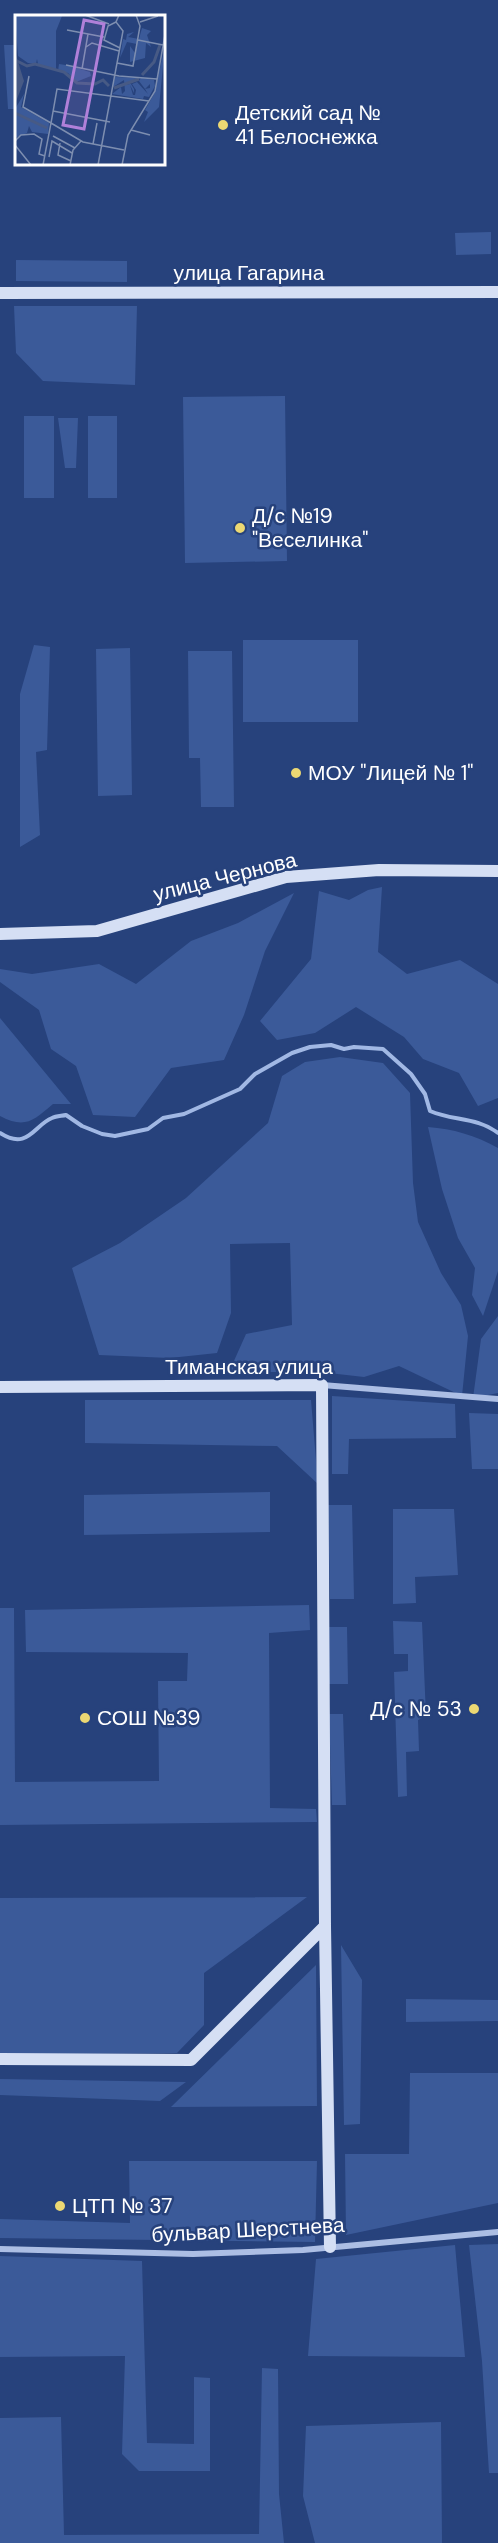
<svg xmlns="http://www.w3.org/2000/svg" width="498" height="2543" font-family="'DM Sans',sans-serif">
	<style>
		.green { fill: #3b5a99 }
		.lines { fill: none; stroke-linecap: round; stroke-linejoin: round }
		.stream { stroke: #a1b8e4; stroke-width: 4 }
		.street { stroke: #acbee4; stroke-width: 6 }
		.secondary { stroke: #d5dff4; stroke-width: 12 }
		.poi-dot { fill: #ecd873; stroke: #27427c; stroke-width: 2 }
		.labels { text-anchor: middle; dominant-baseline: central; stroke-width: 5; stroke-linejoin: round; paint-order: stroke }
		.poi-label { font-size: 21px; fill: #fff; stroke: #27427c; text-anchor: start }
		.street-label { font-size: 21px; fill: #fff; stroke: #27427c }
		.inset-river { fill: none; stroke: #475a85; stroke-width: 3 }
		.inset-road { fill: none; stroke: #7d8eb0; stroke-width: 1.5 }
		.view { fill: #b080d9; fill-opacity: 0.15; stroke: #b080d9; stroke-width: 3 }
		.inset-edge { fill: none; stroke: #fff; stroke-width: 3 }
	</style>
	<rect width="100%" height="100%" fill="#27427c"/>
	<!-- green -->
	<path class="green" d="M4,45h12v64h-8z
		M491,232v22l-35,1 -1,-22z
		M16,260l111,1v21l-111,-1z
		M14,306h123l-2,79 -92,-4 -27,-28z
		M285,396l2,165 -102,2 -2,-166z
		M24,416h30v82h-30z
		M88,416h29v82h-29z
		M58,418h20l-2,50h-11z
		M243,640h115v82h-115z
		M34,645l16,2 -3,103 -11,2 4,83 -20,12v-153z
		M130,648l2,147 -34,1 -2,-147z
		M188,651h44l2,156h-33l-1,-49h-11z
		M382,887l-4,65 29,22 53,-14 38,24v114l-20,8 -19,-33 -36,-14 -19,-22 -48,-30 -41,26 -38,7 -17,-19 51,-62 8,-68 30,9 19,-10z
		M294,893l-29,58 -21,64 -20,45 -53,8 -36,49 -42,-2 -17,-49 -25,-17 -12,-39 -39,-28v-13l32,5 67,-10 37,20 55,-43 47,-18z
		M0,1018l71,86h-18c-20,17 -28,25 -53,12z
		M340,1057l43,6 27,30 3,90 5,39 23,51 20,32 7,31 -6,60 -63,-30 -35,11 -44,-5h-91l17,-38 46,-9 -2,-82 -60,1 1,69 -14,40 -47,5 -71,-3 -27,-87 48,-25 66,-45 82,-75 14,-47 23,-14z
		M428,1127c25,2 47,8 70,21v123l-15,45 -11,-21 3,-27 -17,-30 -16,-49z
		M498,1316v77l-25,5 8,-59z
		M332,1396l123,8 1,34 -107,1 -1,35h-16z
		M85,1400h226l7,84 -41,-38 -192,-3z
		M469,1413l29,1v55h-26z
		M270,1492v40l-186,3v-40z
		M328,1505h24l2,94h-24z
		M393,1509h61l4,66 -43,2 1,26 -23,1z
		M309,1605l1,25 -41,3 1,175 46,1 1,13 -317,3v-217h14l1,174 144,-1 -1,-100h29l1,-28 -162,-1 -1,-42z
		M393,1621l29,1 4,94 -8,4 1,31 -13,1 1,44 -9,1 -4,-125 14,-1v-17h-14z
		M327,1627h20l1,57h-20z
		M329,1714h14l3,91h-14z
		M307,1897l-103,76v52l-27,28 -177,1v-156z
		M341,1945l21,35 -2,144 -16,1z
		M316,1965l1,141 -146,1z
		M406,1999l92,1v21l-92,1z
		M410,2073h88v130l-152,32 -1,-81h64z
		M0,2079l186,3 -26,19 -160,-6z
		M129,2161h188l-2,81 -315,-4v-19l130,4z
		M498,2244v229h-9l-7,-112 -13,-116z
		M455,2245l10,112 -157,-1 8,-97z
		M0,2256l142,5 5,182 47,1v-67l16,1v93h-71l-17,-17 3,-98 -125,1z
		M262,2368l16,1 1,125 5,49h-284v-125l61,-1 3,118 195,-1z
		M441,2422l1,121h-127l-12,-47 3,-70z"/>
	<g class="lines">
		<!-- stream -->
		<path class="stream" d="M0,1133c28,18 34,-8 52,-15 4,-2 10,-2 14,-3l16,11 20,8 13,2 33,-7 15,-11 21,-4 56,-25 15,-15 37,-21 18,-6 21,-2 13,4 10,-2 29,2 28,25 14,20 5,17c23,10 47,6 68,22"/>
		<!-- street -->
		<path class="street" d="M322,1385l176,14
			M0,2249l193,5 110,-4 195,-18"/>
		<!-- secondary -->
		<path class="secondary" d="M0,293l498,-1
			M0,934l97,-3 189,-54 93,-7 119,1
			M0,1387l322,-2 3,541 5,321
			M0,2059l191,1 134,-134"/>
	</g>
	<!-- markers -->
	<g class="poi-dot">
		<circle cx="223" cy="125" r="6"/>
		<circle cx="240" cy="528" r="6"/>
		<circle cx="296" cy="773" r="6"/>
		<circle cx="474" cy="1709" r="6"/>
		<circle cx="85" cy="1718" r="6"/>
		<circle cx="60" cy="2206" r="6"/>
	</g>
	<g class="labels">
		<!-- poi labels -->
		<g class="poi-label">
			<text x="235" y="113">Детский сад №<tspan x="235" dy="24">41 Белоснежка</tspan></text>
			<text x="252" y="516">Д/с №19<tspan x="252" dy="24">"Веселинка"</tspan></text>
			<text x="308" y="773">МОУ "Лицей № 1"</text>
			<text x="462" y="1709" text-anchor="end">Д/с № 53</text>
			<text x="97" y="1718">СОШ №39</text>
			<text x="72" y="2206">ЦТП № 37</text>
		</g>
		<!-- street labels -->
		<g class="street-label">
			<text x="249" y="273">улица Гагарина</text>
			<text transform="translate(225 877) rotate(-14)">улица Чернова</text>
			<text x="249" y="1367">Тиманская улица</text>
			<text transform="translate(248 2230) rotate(-3)">бульвар Шерстнева</text>
		</g>
	</g>
	<!-- overview -->
	<g transform="translate(15 15)">
		<rect width="150" height="150" fill="#27427c"/>
		<path d="M0,0l47,1 -6,15v38l-18,-5 -1,-5 -1,5 -8,-1 -10,-7zM127,13l9,3 -4,4 4,12 -5,-4 -1,15 -15,4v-16l5,7 2,-9 -10,-2 -7,16 3,-19 3,1 1,-6 7,-2 -6,5 11,2zM150,31l-6,61 -15,15 4,-10 -3,-2 9,-16zM44,49l33,5 -15,-1 13,4 1,4 -15,6 -8,-9 -10,-2zM100,62l24,1 -14,7 5,-1h1l3,5v4l-4,-8 3,10h2l1,-5 -4,-6 5,-2 11,12 -3,-5 5,-1v-4l-5,5 -6,-8 2,-3 13,2 1,6 -6,11 -5,-1 -1,3 -31,-5 9,-7 1,7 3,-3 -1,-11 -11,7zM9,79l-3,13 28,16 -1,11 -16,-2 -3,-6 -2,7 -12,5v-29z" fill="#3b5a99"/>
		<path d="M0,37l9,29 -9,23z" fill="#475a85"/>
		<path class="inset-river" d="M0,45l12,6 8,-2 29,8 13,11 18,1 8,-4 6,6M127,60l12,-13 6,-17M99,73l25,-9M0,98l32,15"/>
		<path class="inset-road" d="M70,0l24,9M101,7l-8,4 -4,14 16,8M125,7l18,-6M52,15l37,7M123,25l25,5M71,32l6,-4 27,8M102,48l16,3 7,-40 -4,-11M51,50l53,11 38,3M67,54l6,-35M14,61l-6,31 28,16 -8,42M38,96l57,11M116,115l19,5M38,121l22,12M0,126l6,-6 13,-1 8,5 -3,15 6,2M45,128l-2,12 13,6M78,129l4,-21M0,130l16,20M109,135l-41,-8 -32,-19 6,-34 92,12M34,142l3,-16 20,12M55,150l3,-15 8,-9M83,150l25,-134 -7,-9 3,-7M107,150l6,-30 27,-44 10,-56"/>
		<path class="view" d="M69,5l20,4 -20,105 -21,-4z"/>
		<rect width="150" height="150" class="inset-edge"/>
	</g>
</svg>
